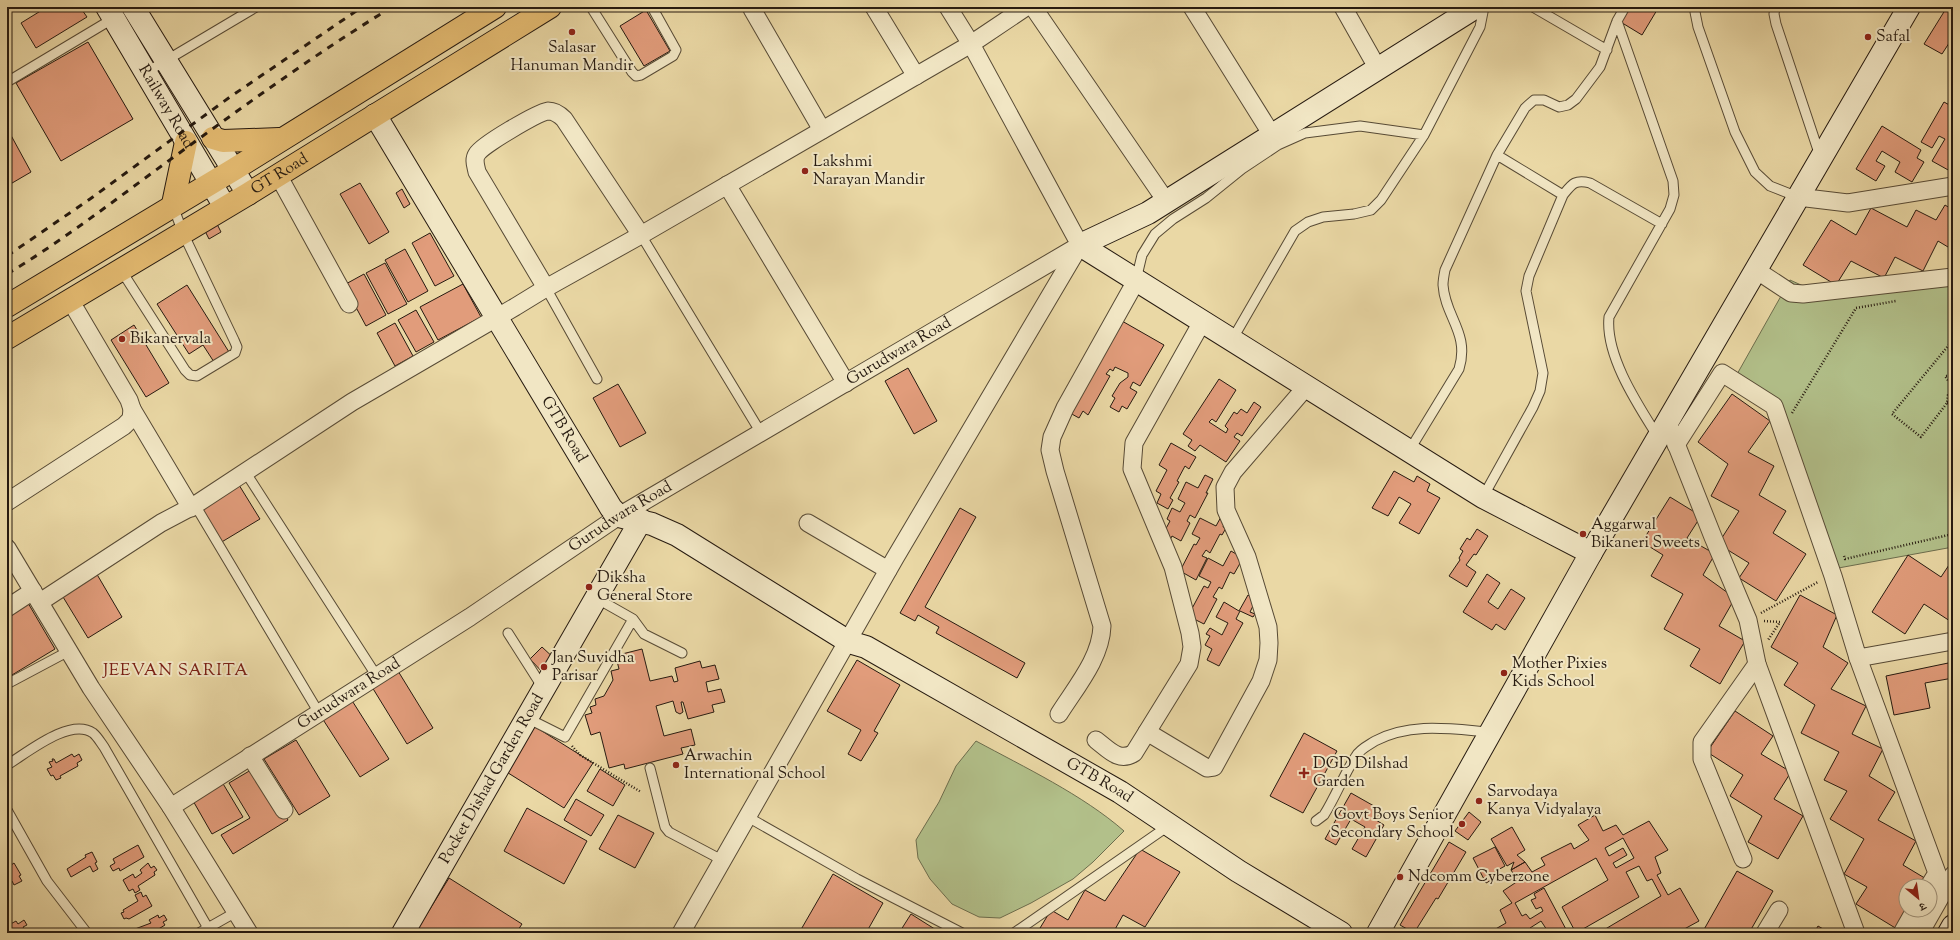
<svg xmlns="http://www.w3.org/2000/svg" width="1960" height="940" font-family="'Sorts Mill Goudy','Noto Serif Devanagari',serif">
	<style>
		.green { fill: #b2c08a; stroke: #6c6d4d }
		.building { fill: #e19c7b; stroke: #261a10; fill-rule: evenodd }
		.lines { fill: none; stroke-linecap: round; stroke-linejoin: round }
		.lane-casing { stroke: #574a35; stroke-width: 11 }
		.street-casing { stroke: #574a35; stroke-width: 19 }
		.secondary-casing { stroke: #261a10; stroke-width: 24 }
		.highway-casing { stroke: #261a10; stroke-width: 24 }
		.path { stroke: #261a10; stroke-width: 2.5; stroke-dasharray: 1 2; stroke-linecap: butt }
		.lane { stroke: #f1e6c4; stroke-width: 9 }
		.street { stroke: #f1e6c4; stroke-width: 17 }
		.secondary { stroke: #f1e6c4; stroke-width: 22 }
		.highway { stroke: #e5bc72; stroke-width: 22 }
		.rail { stroke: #261a10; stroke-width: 3; stroke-dasharray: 7 7; stroke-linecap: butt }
		.poi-dot { fill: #8f2418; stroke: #f1e6c4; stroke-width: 1.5 }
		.labels { text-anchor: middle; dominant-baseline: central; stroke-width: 4; stroke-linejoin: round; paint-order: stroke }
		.poi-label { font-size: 16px; fill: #261a10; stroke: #f1e6c4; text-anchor: start }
		.street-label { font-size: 16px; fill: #261a10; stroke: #f1e6c4 }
		.neighbourhood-label { font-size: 17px; letter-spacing: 1px; fill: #7a1f14; stroke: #f1e6c4 }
	</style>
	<rect width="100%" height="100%" fill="#ead8a5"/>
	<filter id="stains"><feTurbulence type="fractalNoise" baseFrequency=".005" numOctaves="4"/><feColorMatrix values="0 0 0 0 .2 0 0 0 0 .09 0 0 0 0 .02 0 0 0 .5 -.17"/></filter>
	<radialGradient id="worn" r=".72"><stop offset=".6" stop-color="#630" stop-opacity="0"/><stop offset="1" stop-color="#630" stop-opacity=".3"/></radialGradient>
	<!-- green -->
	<path class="green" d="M1953,277v270l-131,24 -42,-160 -44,-35 54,-96 42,19z
		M976,741c48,26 107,54 148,90l-31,31 -20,17 -42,24 -31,15 -21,-1 -27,-13 -22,-25 -12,-21 -2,-18 23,-38 17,-36z"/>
	<!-- building -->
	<path class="building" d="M47,7h33l7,10 -51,31 -15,-25z
		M1628,7h24l5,3 -15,25 -23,-14z
		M1947,7h6v30l-11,17 -18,-10z
		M646,10l24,41 -26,15 -24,-40z
		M88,42l45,77 -72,42 -45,-78z
		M1944,102l9,5v59l-3,5 -18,-10 13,-22 -6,-3 -7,12 -11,-6z
		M1882,126l39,24 -4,8 7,4 -12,20 -17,-10 5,-10 -18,-11 -6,10 9,5 -9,15 -20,-12z
		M7,128l24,44 -24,14z
		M360,183l29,49 -20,12 -29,-50z
		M402,189l8,15 -6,4 -8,-15z
		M1945,205l8,5v40l-15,-9 -15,30 -28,-14 -11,21 -33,-17 -15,24 -33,-20 28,-45 25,15 15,-27 36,19 9,-17 20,10z
		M217,224l4,8 -12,7 -4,-8z
		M430,233l24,43 -19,10 -23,-43z
		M405,249l23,42 -20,11 -23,-42z
		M385,263l22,41 -19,10 -22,-41z
		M364,274l22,41 -20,11 -22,-41z
		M463,284l18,33 -43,23 -18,-33z
		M187,285l42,67 -15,10 -11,-17 -14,9 -32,-50z
		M416,310l18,32 -18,10 -18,-32z
		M1122,321l42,24 -24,41 -7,-4 -3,6 7,4 -10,17 -5,-3 -3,6 -9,-5 5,-9 -3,-2 8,-13 8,-6v-4l-13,-6 -2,4 -3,-2 -4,5 4,2 -22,39 -5,-4 -4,7 -9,-5z
		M395,323l18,33 -18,10 -18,-33z
		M134,325l35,58 -23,14 -35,-57z
		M908,368l29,53 -23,13 -29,-53z
		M1219,379l17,11 -20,32 -4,-3 -3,3 17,11 2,-4 -3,-3 9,-14 3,2 4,-5 6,4 7,-11 7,5 -19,29 -5,-3 -3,4 6,4 -14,21 -26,-17 -5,6 -7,-5 4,-6 -9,-6z
		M618,384l28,49 -26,14 -27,-49z
		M1732,394l38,27 -22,31 26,14 -15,29 27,16 -13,22 33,21 -30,47 -37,-23 10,-15 -31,-19 21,-33 -28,-15 17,-32 -30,-22z
		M1171,443l25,14 -7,12 -4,-3 -8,15 2,1 -9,16 3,2 -5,9 -11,-6 4,-9 -5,-3 11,-21 -8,-5z
		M1394,471l20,11 3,-6 13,8 -3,7 13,7 -21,36 -20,-11 12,-19 -12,-7 -11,19 -16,-8z
		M1205,475l8,4 -7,14h2l-13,25 -5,-3 -3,6 3,2 -9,18 -9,-5 -2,4 -8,-4 8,-15 -3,-2 5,-11 8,4 5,-9 -7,-4 8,-17 12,6z
		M239,485l21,34 -40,24 -21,-34z
		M1670,497l31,19 -14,22 28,16 -12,21 32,23 -16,28 26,15 -25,43 -30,-18 10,-17 -36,-20 19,-35 -32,-18 12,-21 -21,-13z
		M960,508l16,9 -51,90 100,56 -8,15 -81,-45 3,-6 -21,-12 -3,6 -15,-8z
		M1222,515l5,3 -4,9 3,1 -4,7 -2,-1 -10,19 -4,-3 -4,6 5,2 -11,22 -16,-9 14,-27 2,1 4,-7 -8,-4 8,-16 16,8z
		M1477,529l11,7 -12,19 -2,-1 -8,11 10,7 -9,15 -18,-11 11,-16 -1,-2 4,-7 -3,-2 7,-11 3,2z
		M1231,551l12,7 -9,16 -4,-2 -8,17 -3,-2 -6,10 4,2 -13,25 -16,-8 16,-30 4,2 3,-6 -12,-6 9,-18 15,8z
		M1908,555l33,22 12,-18v64l-29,-19 -19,30 -33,-22z
		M95,571l27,46 -34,21 -28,-46z
		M1487,574l13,9 -12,19 10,7 13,-20 14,9 -20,32 -9,-6 -4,6 -29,-18z
		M1248,595l8,5 -6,12 5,2 -2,3 -13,-6 -4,8 7,4 -24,43 -12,-6 5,-11 -7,-4 5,-9 -4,-2 4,-6 12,7 6,-12 -12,-6 8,-15 15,9z
		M1800,595l37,20 -14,32 25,16 -17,26 35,17 -14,28 31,15 -14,27 26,16 -17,28 38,21 -13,24 25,15 -4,6h-18v24l-9,19 -41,-25 11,-17 -23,-13 20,-35 -34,-20 17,-28 -23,-11 15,-28 -38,-19 14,-28 -31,-20 14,-22 -27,-16z
		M28,603l27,46 -48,29v-63z
		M542,647l14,13 -11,15 -15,-16z
		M642,649l8,32 22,-5 2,6 4,-1 -3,-13 25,-7 2,7 13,-3 4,14 -13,3 2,10 13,-3 4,13 -13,3 2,7 -26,7 -5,-17h-2l2,10 -3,2 -4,-2 -3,-11 -17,5 8,30 27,-7 4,16 -14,3 2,6 -58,15 -1,-5 -15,4 -9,-36 -9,3 -6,-20 7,-2 -2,-6 6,-2 -1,-6 9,-3 9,-16 -2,-9 8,-2 -2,-8 7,-2 -2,-5z
		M857,660l43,25 -26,46 4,2 -17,28 -13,-7 13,-24 -34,-19z
		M1953,662v16l-28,5 5,25 -36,7 -8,-39z
		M398,671l35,57 -26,16 -35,-57z
		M351,699l38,60 -29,18 -38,-59z
		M1735,711l38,25 -12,18 30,18 -17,27 29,17 -25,43 -30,-17 14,-26 -32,-20 13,-21 -36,-23z
		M534,726l59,37 -29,45 -59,-37z
		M1304,733l33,18 -34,62 -33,-17z
		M296,740l34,56 -31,19 -35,-56z
		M72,754l2,3 5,-3 3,6 -5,3 1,3 -18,10 1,2 -5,2 -3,-5 -2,1 -4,-7 5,-2 -3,-5 4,-1 -1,-2h2l2,4z
		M256,767l32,53 -55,34 -12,-19 29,-17 -21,-35z
		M600,769l25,16 -12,21 -26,-15z
		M222,782l21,35 -31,17 -20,-35z
		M1351,793l30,17 -5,10 8,5 -18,32 -14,-8 13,-22 -14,-8 -15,26 -11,-6z
		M576,799l28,16 -13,21 -27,-16z
		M527,808l60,33 -23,43 -60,-33z
		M1469,812l12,10 -13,18 -13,-9z
		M618,815l36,18 -19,35 -36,-19z
		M1595,815l8,16 13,-6 7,10 26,-14 19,29 -13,7 6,16 -4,2 11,20 12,-7 19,33 -22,12h-74l-1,-2 59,-35 -9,-17 -5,2 -8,-15 -13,6 13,25 -63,36 -14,-26 46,-27 -12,-22 -81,45 7,13 4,-2 4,5 13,-8 -2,-4 -5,2 -5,-9 5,-2 -2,-4 10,-6 24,45h-19l-8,-12 -11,7 2,5h-39l-1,-2 14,-8 -6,-13 12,-7 -9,-12 15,-10 -7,-11 14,-8 7,10 13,-7 -4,-7 30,-15 3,6 15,-9 -11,-15zM1623,838l11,20 -18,10 -3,-5 14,-8 -4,-7 -14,8 -4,-8z
		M1512,827l13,23 -8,5 8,7 -14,8 3,-8 -7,4 -16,-27z
		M1449,842l17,10 -28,47 -2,-1 -22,35 -14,-8z
		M138,845l6,12 -24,14 -1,-3 -6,3 -3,-5 5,-3 -2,-4z
		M1495,847l10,19 -9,5 3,5 -13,7 -13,-25z
		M1140,849l40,23 -35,55 -22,-12 -10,18h-76l14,-23 17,10 17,-30 20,11z
		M92,852l5,10 -2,1 3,6 -5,3 -3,-6 -19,11 -4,-8 19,-12 -1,-2z
		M14,863l7,12 -2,1 3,5 -8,4 -2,-4 -5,3v-11l2,-2 -2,-3z
		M148,863l3,5 3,-2 3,4 -3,2 1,3 -17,11 2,4 -5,3 -2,-4 -4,2 -6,-11 10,-6 2,4 7,-5 -2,-3z
		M1737,871l36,20 -24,42h-47z
		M833,874l50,29 -17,30h-67z
		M449,878l73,46 -6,9h-94l-5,-3z
		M141,892l2,5 3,-2 6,11 -23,13 -3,-1 -2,1 -3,-6 3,-1 -1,-2 15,-9 -3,-6z
		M911,914l30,19h-42z
		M158,915l1,3 5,-3 3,5 -4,2 2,3 -13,8h-15l-2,-4 16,-6 -2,-3z
		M24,920l3,5 -4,2 2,3 -5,3h-13v-7l9,-5 2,3z
		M1818,926l12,7h-16z"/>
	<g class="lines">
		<defs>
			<path id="lane" d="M591,7l41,65 4,4 5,-1 32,-19 3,-6 -24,-43
				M1533,7l74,43
				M1695,7v5l3,15 37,105 20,40 15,14 28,11
				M1775,7l-1,7 2,10 44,132
				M1617,21l56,160 1,14 -4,14 -61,108c-4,39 29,88 49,120
				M145,73l111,-66
				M7,82l107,-64
				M1497,155l66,40
				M641,235l120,198
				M121,270l64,100 5,5 7,1 38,-23 2,-6 -3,-7 -51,-107 -10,-27
				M1136,280l6,-25 13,-21 18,-15 33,-21 36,-29 36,-24 27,-12 55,-7 64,9
				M546,288l51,91
				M1232,340l63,-109 13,-9 15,-5 31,-3 17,-4 10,-10 43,-65 56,-108 4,-20
				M1409,451l50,-82c11,-36 -14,-52 -16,-84 0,-4 1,-10 2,-15l52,-115 28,-47 9,-8h10l15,7 9,-2 8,-6 24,-32 17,-46 8,-14
				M246,473l130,202
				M1483,497l50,-90 7,-16 3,-18 -17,-82 3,-15 34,-81c9,-11 12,-16 27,-12l72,41
				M195,505l124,208
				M596,598l37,21 11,15 38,19
				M508,633l35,55
				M7,684l62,-33
				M527,718l38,19 68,-118
				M7,765c20,-12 63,-48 86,-32 4,3 8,10 11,14l104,181
				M650,768l15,59 4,5 53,28
				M7,810l40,71 40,52
				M746,816l111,63 105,54
				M1316,821l8,-6c12,-19 20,-41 32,-59 4,-7 13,-11 19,-15 36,-19 76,-12 114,-9
				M199,933l37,-21
				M1014,933l147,-102 6,-8"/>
			<g id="street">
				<path d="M874,7l42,69"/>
				<path d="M1033,7l133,194"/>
				<path d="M1192,7l80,128"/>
				<path d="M1343,7l35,62"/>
				<path d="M752,9l70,121"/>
				<path d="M278,175l71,129"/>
				<path d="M727,185l119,198"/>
				<path d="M1798,197l50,6 105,-17"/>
				<path d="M1756,270l35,23 12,1 150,-17"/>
				<path d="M546,288l-69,-116c-1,-6 -4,-12 0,-18 5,-9 60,-41 71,-43 6,0 12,4 16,8l77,116"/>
				<path d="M132,409l59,99"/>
				<path d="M1667,421l46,116 35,83 9,44 99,269"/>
				<path d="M1676,445l46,-72 52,33 59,170 25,82 95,-17"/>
				<path d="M7,502l117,-76 7,-7 1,-10 -3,-9 -59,-100"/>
				<path d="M808,523l80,47"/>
				<path d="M7,548l84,140 80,119 78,126"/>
				<path d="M40,602l121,-79 34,-18 157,-103 163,-95 31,-19 95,-53 330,-191 55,-37"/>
				<path d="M7,608l26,-17"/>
				<path d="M1858,658l79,215 -8,13"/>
				<path d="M1059,714c17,-27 42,-56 43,-88l-47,-155 -5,-21 2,-13 13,-29 71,-127"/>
				<path d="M1147,732l60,36 7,-1 47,-86 7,-21 1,-17 -1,-16 -21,-70 -21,-47 -1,-23 8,-15 73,-85"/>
				<path d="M1096,740c12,9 23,23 38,13l55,-89 3,-17 -2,-14 -17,-66 -41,-98 2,-26 68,-121"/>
				<path d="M250,756l34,54"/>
				<path id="s1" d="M171,807l299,-190 149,-101 461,-271"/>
				<path d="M1743,859l-41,-100v-17l55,-78"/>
				<path d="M681,933l214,-375 185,-313 -109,-201 -23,-37"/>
				<path d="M1765,933l14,-23"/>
				<path d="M1902,933l13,-23"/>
				<path d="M1920,933l33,-58"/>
			</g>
			<g id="secondary">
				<path id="s2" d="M107,7l118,200"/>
				<path d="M133,7l115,187"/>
				<path id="s3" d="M375,115l236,393 8,8 33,8 25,11 172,107 17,5 254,145 118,79 103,62"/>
				<path d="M1080,245l403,252 108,56 -213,380"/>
				<path d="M1080,245l68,-32 328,-206"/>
				<path d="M1591,553l318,-546"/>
				<path id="s4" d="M403,933l238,-413"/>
				<path d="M1949,933l4,-7"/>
			</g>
			<g id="highway">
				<path d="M213,138l10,3 56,-2"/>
				<path d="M173,204l13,-62"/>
				<path d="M7,306l226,-136 262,-163"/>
				<path id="s5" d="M7,338l241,-144 302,-187"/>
			</g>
		</defs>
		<!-- lane casing -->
		<use href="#lane" class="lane-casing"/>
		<!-- street casing -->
		<use href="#street" class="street-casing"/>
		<!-- secondary casing -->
		<use href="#secondary" class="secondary-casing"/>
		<!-- highway casing -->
		<use href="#highway" class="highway-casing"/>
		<!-- path -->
		<path class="path" d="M1953,340l-61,74 29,23 26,-34 1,-8 3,-4 1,-5 -7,-10h8
			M1947,403l6,-1
			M1792,413l64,-105 40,-7
			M1844,556l1,3 108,-25
			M1761,613l57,-31
			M1764,621l16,1 -12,18
			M572,746l8,9 61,37"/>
		<!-- lane -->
		<use href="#lane" class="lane"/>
		<!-- street -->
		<use href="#street" class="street"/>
		<!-- secondary -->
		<use href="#secondary" class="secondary"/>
		<!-- highway -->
		<use href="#highway" class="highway"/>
		<!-- rail -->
		<path class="rail" d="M7,256l83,-57 140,-102 132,-90
			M7,274c52,-31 100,-68 149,-104 77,-56 154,-113 236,-163"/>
	</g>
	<!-- markers -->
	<g class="poi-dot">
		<circle cx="572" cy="32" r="4"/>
		<circle cx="1868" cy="37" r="4"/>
		<circle cx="805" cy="171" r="4"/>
		<circle cx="122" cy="339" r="4"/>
		<circle cx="1583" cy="534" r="4"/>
		<circle cx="589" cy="587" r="4"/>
		<circle cx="544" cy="667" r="4"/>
		<circle cx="1504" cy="673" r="4"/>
		<circle cx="676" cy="765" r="4"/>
		<path d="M1302 767h4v4h4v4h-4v4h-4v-4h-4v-4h4z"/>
		<circle cx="1479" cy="801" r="4"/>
		<circle cx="1462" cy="824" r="4"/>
		<circle cx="1400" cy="877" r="4"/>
	</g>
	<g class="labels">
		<!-- poi labels -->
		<g class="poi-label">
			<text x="1876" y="37">Safal</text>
			<text x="572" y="48" text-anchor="middle">Salasar<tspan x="572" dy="18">Hanuman Mandir</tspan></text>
			<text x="813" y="162">Lakshmi<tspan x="813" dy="18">Narayan Mandir</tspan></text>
			<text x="130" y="339">Bikanervala</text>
			<text x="1591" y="525">Aggarwal<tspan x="1591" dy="18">Bikaneri Sweets</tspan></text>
			<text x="597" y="578">Diksha<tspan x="597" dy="18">General Store</tspan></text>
			<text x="552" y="658">Jan Suvidha<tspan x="552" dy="18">Parisar</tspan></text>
			<text x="1512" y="664">Mother Pixies<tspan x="1512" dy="18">Kids School</tspan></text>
			<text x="684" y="756">Arwachin<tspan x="684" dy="18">International School</tspan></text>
			<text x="1313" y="764">DGD Dilshad<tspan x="1313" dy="18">Garden</tspan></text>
			<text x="1487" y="792">Sarvodaya<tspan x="1487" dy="18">Kanya Vidyalaya</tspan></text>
			<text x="1454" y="815" text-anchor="end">Govt Boys Senior<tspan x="1454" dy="18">Secondary School</tspan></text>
			<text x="1408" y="877">Ndcomm Cyberzone</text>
		</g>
		<!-- street labels -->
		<g class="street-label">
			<text stroke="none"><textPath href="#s2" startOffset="116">Railway Road</textPath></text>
			<text stroke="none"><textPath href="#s5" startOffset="318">GT Road</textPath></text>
			<text stroke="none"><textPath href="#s1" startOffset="859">Gurudwara Road</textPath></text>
			<text stroke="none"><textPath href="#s3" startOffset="367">GTB Road</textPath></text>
			<text stroke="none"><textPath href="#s1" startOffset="535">Gurudwara Road</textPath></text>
			<text stroke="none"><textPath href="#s1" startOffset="211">Gurudwara Road</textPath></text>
			<text stroke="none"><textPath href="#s4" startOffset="178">Pocket Dishad Garden Road</textPath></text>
			<text stroke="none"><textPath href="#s3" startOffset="1020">GTB Road</textPath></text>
		</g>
		<!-- neighbourhood labels -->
		<g class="neighbourhood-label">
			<text x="176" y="671">JEEVAN SARITA</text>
		</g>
	</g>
	<!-- margin -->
	<rect width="1960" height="940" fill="none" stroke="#ead8a5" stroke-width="24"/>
	<rect x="8" y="8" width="1944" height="924" fill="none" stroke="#261a10" stroke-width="2"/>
	<rect x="12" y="12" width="1936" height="916" fill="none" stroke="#261a10"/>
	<!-- north arrow -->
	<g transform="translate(1918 898) rotate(151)"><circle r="19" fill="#f1e6c4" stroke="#a0947c"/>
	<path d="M0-3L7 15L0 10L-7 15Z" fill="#8f2418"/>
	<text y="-6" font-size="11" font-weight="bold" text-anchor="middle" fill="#261a10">उ</text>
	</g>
	<rect width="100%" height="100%" filter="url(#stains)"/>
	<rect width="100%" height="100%" fill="url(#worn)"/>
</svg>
